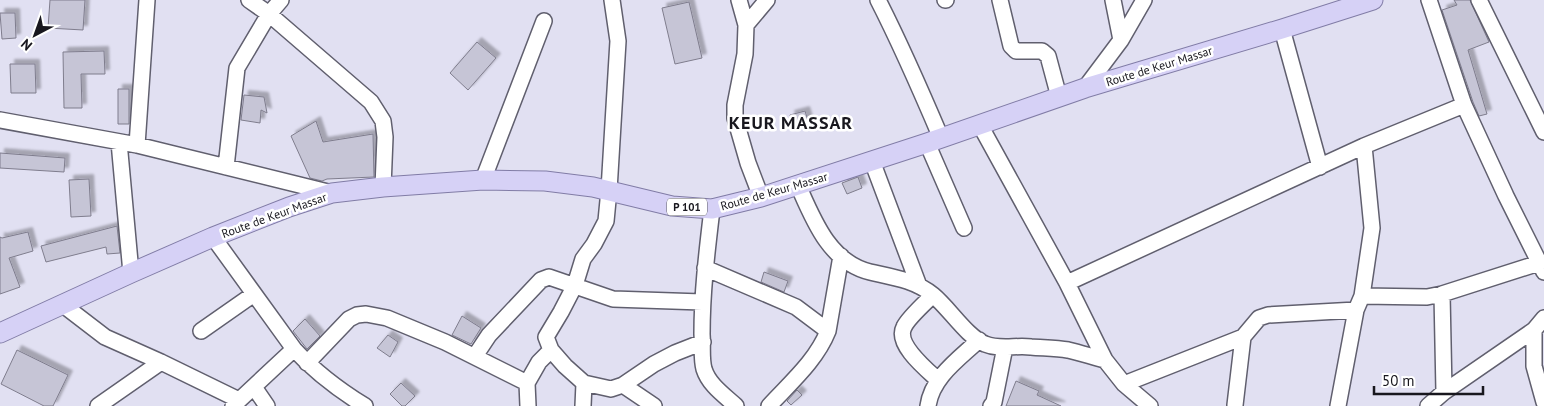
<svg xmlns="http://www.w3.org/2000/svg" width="1544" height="406" font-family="'PT Sans',sans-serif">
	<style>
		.building { fill: #c6c5d6; stroke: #7f7d8d; filter: url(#shadow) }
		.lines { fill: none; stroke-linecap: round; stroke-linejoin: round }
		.minor-casing { stroke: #605f6e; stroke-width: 18 }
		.major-casing { stroke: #817ca6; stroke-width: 21 }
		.minor { stroke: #fff; stroke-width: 15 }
		.major { stroke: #d6d1f6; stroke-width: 19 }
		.labels { text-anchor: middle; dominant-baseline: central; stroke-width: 5; stroke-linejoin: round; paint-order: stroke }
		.shield { fill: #fff; stroke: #5d5d62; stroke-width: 1 }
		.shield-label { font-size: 11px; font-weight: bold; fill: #18171e }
		.street-label { font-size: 12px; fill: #18171e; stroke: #fff }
		.district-label { font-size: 18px; font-weight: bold; letter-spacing: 1px; fill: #18171e; stroke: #fff }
	</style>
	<defs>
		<filter id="shadow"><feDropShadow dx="4.5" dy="-4.5" stdDeviation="1" flood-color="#0004"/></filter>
	</defs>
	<rect width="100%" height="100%" fill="#e1e0f2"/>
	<!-- building -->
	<path class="building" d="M50,0h35l-2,30 -35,-2z
		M1454,0h16l19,42 -21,8 19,64 -8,2 -6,-14 -31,-92 15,-5z
		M689,2l13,56 -27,6 -13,-56z
		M0,13h15l1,25 -14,1z
		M477,42l19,16 -28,32 -18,-17z
		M104,51l1,23h-24l1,34h-18l-1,-56z
		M10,64h25l1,29h-25z
		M118,89h11v35h-11z
		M244,95l20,2 3,16 -6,-3 -1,13 -19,-3z
		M805,111l4,13 -15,4 -4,-13z
		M316,121l7,21 50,-8 1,43 -47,2 -5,2 -12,-3 -19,-42z
		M0,153l65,5 -1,14 -64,-4z
		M858,177l4,11 -15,6 -5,-11z
		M89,179l2,37 -20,1 -2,-37z
		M117,226l3,27 -13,1 -1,-7 -60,15 -5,-16z
		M28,232l5,19 -24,7 11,29 -20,7v-57l2,1z
		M764,272l24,9 -4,11 -23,-10z
		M462,316l19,12 -10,16 -19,-9z
		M305,319l15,17 -13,13 -14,-18z
		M388,335l10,7 -8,15 -13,-9z
		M17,350l51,25 -15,31h-9l-43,-22z
		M1016,381l23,10 -2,4 24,11h-55z
		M401,383l14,13 -10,10h-3l-12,-12z
		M797,390l5,5 -11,10 -4,-4z"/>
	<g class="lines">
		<defs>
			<path id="minor" d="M249,0l20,14 102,88 12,19 2,16 -2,50
				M612,0l6,41 -9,149 -3,31 -12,23 -11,15 -8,26 -14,27 -15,25 5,13 14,16 19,17 27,6 12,-4 31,-21 21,-11 28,-11
				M739,0l7,25
				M878,0c23,45 43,91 63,138
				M945,0h1
				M1000,0l11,46 5,5h26l6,5 11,41
				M1113,0l8,40
				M1429,0l35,105 42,91 38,76
				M1479,0l65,132
				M1282,29l38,138
				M1085,88l36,-48 23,-40
				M0,120l137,25 195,48
				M980,125l87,158 38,77 19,24 26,22
				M119,142l12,131
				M927,143l37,85
				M137,145l10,-145
				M872,161l47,125
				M226,167l11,-99 32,-54 12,-14
				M483,180l61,-159
				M798,185c15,34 31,77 72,87 22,5 45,8 63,23 16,13 34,42 52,49 14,6 31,1 46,3 12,1 25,1 37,3 13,3 25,7 37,10
				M761,197l-13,-34 -13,-45v-13l10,-51 1,-29 21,-25
				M712,209c-5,42 -10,83 -10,125 1,12 -1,24 2,35 5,16 20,26 32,37
				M213,237l81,112c21,23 45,41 71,57
				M705,268l91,39 32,24
				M1067,283l297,-137 100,-41
				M1442,294l2,98
				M933,295c-7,7 -25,23 -29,32 -9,17 22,42 34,53
				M1362,296l65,1 15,-3 97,-31
				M62,304l43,33 56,25 78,38
				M1534,330v36l10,36
				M201,331l53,-37
				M1243,337l16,-19 9,-3 88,-5
				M475,356l14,-21 52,-55 8,-3 64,22 89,3
				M307,363l42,-44 8,-4 9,-1 21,4 58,24 82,41
				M1124,384l119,-47 -8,68
				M623,385l31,21
				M254,387l13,19
				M98,406l63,-44
				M233,406l61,-57
				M528,406l-1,-23 12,-21 12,-12
				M583,406l1,-23
				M769,406c21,-23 47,-45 59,-75l13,-75
				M928,406c4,-29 31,-47 51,-66
				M991,406l3,-4 11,-55
				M1338,406l18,-96 6,-14 10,-68 -8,-82
				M1428,406l16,-14 90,-62 10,-12"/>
			<path id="major" d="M0,333l131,-60 82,-36 76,-30 43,-14 51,-6 100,-7 62,1 48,6 79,19 40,3 49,-12 166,-54 158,-55 197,-59 91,-29"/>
		</defs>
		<!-- minor casing -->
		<use href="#minor" class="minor-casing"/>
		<!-- major casing -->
		<use href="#major" class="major-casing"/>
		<!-- minor -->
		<use href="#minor" class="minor"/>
		<!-- major -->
		<use href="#major" class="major"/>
	</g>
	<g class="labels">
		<!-- shield labels -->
		<rect class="shield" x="667" y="198.5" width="40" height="17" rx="4"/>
		<g class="shield-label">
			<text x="687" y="207">P 101</text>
		</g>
		<!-- street labels -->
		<g class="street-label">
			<text transform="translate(1159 66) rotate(-17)">Route de Keur Massar</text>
			<text transform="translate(774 191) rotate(-16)">Route de Keur Massar</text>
			<text transform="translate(274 215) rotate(-20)">Route de Keur Massar</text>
		</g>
		<!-- district labels -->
		<g class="district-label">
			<text x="791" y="122">KEUR MASSAR</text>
		</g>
	</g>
	<!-- north arrow -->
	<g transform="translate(35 35) rotate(221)" stroke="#ffffff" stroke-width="4" paint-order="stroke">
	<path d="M0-4L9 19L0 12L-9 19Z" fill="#18171e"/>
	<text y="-8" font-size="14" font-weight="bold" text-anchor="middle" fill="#18171e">N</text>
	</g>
	<!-- scale -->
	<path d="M1374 386v8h109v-8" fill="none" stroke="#18171e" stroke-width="2.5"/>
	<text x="1382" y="386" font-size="15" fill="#18171e" stroke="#ffffff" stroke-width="4" paint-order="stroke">50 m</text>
</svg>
